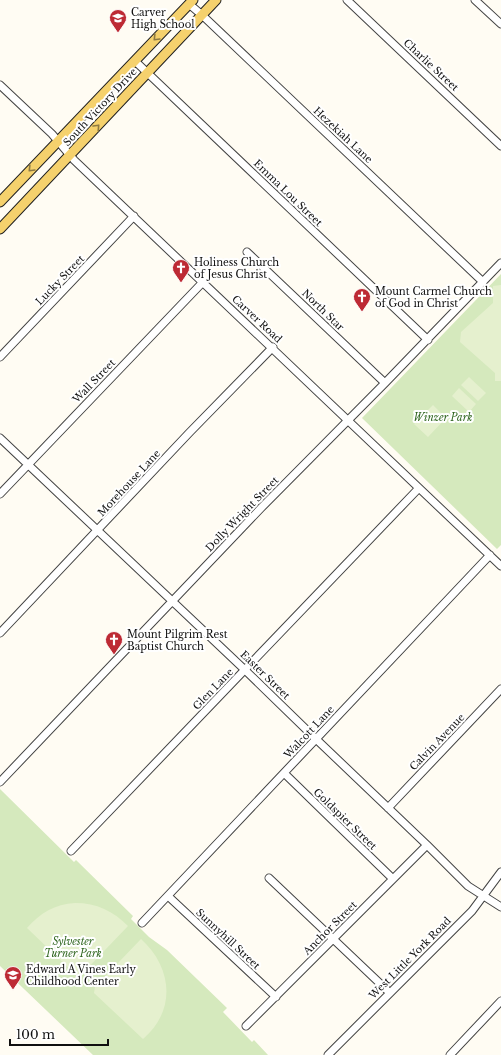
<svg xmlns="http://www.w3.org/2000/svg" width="501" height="1055" font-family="'Libre Baskerville',serif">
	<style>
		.green { fill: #d5e9bd }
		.pitch { fill: #e5f0ce }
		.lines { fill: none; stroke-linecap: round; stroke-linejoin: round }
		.minor-casing { stroke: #434343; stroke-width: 9 }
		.major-casing { stroke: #212121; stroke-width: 11 }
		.minor { stroke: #fff; stroke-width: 7 }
		.major { stroke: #f5d16d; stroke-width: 9 }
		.oneway { stroke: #8e7a43 }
		.labels { text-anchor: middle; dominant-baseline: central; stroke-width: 4; stroke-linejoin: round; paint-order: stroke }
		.poi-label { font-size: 10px; fill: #101010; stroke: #fff; text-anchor: start }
		.street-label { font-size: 10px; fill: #101010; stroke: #fff }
		.park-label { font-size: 10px; font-style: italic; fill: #316721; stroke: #fff }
	</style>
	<rect width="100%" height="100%" fill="#fffcf3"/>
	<!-- green -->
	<path class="green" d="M501,274v271l-4,4 -135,-131z
		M0,789l74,73 2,-2 57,56 -2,3 18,18 18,13 60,58 -4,4 29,30 2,-2 14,15h-175l-93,-89z"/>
	<!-- pitch -->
	<path class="pitch" d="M501,285v96h-6v-8l-35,-31 1,-10 32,-29v-17z
		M469,377l17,16 -8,8 -17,-16z
		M459,388l17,16 -7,8 -17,-16z
		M433,405l13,13 -18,19 -14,-13z
		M75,903c22,0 38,8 53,23l-46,48 -6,1 -49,-47c13,-15 28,-24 48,-25z
		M141,939c31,28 36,71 2,100l-49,-46 1,-6z"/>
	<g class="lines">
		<defs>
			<path id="minor" d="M347,0l154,146
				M475,0l26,24
				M189,4l13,11 281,267
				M135,61l293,279
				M0,85l52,49 22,26 427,406
				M247,252l138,131
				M0,357l134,-141
				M0,438l245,232 71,69 111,106 41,41 33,21
				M0,494l203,-212
				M0,633l189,-200 84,-86
				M284,773l109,106
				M0,782l261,-274 124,-125 116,-120
				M388,808l113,-119
				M71,851l348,-363
				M269,878l121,115
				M168,896l108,101
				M142,923l348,-368
				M246,1026l181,-181
				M328,1055l144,-144 29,-39
				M450,1055l51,-54"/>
			<path id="major" d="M0,202l193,-202
				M0,229l216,-229"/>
		</defs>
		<!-- minor casing -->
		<use href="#minor" class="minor-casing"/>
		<!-- major casing -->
		<use href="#major" class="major-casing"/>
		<!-- minor -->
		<use href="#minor" class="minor"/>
		<!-- major -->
		<use href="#major" class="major"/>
	</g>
	<!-- one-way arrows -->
	<defs><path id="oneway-chevron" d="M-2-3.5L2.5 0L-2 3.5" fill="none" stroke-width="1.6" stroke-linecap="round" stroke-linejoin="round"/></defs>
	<g class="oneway">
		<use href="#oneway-chevron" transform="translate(156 38) rotate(134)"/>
		<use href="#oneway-chevron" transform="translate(97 127) rotate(-47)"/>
		<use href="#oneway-chevron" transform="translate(31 169) rotate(134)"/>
	</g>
	<!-- icons -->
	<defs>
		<symbol id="school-pin" viewBox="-11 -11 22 30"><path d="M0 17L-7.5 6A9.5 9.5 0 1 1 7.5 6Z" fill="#bd2a34" stroke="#fff"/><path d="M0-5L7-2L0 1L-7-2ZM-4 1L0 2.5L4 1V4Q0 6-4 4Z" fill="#fff"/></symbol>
		<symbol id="church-pin" viewBox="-11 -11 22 30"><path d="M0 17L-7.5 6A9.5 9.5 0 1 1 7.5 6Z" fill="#bd2a34" stroke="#fff"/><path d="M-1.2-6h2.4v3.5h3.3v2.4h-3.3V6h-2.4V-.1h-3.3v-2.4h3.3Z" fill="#fff"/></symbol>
	</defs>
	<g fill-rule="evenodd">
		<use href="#school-pin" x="108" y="8" width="20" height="27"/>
		<use href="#church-pin" x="171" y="258" width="20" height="27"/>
		<use href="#church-pin" x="352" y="287" width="20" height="27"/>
		<use href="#church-pin" x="104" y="630" width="20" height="27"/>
		<use href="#school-pin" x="3" y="965" width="20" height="27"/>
	</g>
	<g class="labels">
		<!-- poi labels -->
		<g class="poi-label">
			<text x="131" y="12">Carver<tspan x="131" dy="12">High School</tspan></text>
			<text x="194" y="262">Holiness Church<tspan x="194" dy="12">of Jesus Christ</tspan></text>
			<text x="375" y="291">Mount Carmel Church<tspan x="375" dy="12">of God in Christ</tspan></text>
			<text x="127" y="634">Mount Pilgrim Rest<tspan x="127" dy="12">Baptist Church</tspan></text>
			<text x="26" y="969">Edward A Vines Early<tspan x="26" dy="12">Childhood Center</tspan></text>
		</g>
		<!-- street labels -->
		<g class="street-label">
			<text transform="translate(431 65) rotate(43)">Charlie Street</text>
			<text transform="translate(100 107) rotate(-47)">South Victory Drive</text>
			<text transform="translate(343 135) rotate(43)">Hezekiah Lane</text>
			<text transform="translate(288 193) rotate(44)">Emma Lou Street</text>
			<text transform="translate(60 280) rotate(-46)">Lucky Street</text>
			<text transform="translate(323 310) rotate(44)">North Star</text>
			<text transform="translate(257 319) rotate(43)">Carver Road</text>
			<text transform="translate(94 381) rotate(-46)">Wall Street</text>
			<text transform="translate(129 483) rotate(-47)">Morehouse Lane</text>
			<text transform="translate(242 514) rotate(-46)">Dolly Wright Street</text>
			<text transform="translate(265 675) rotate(44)">Easter Street</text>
			<text transform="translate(213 689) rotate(-46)">Glen Lane</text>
			<text transform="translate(309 732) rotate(-47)">Walcott Lane</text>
			<text transform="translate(437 742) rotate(-46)">Calvin Avenue</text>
			<text transform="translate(345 819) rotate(44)">Goldspier Street</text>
			<text transform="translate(330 928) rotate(-45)">Anchor Street</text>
			<text transform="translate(228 939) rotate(43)">Sunnyhill Street</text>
			<text transform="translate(410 958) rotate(-45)">West Little York Road</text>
		</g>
		<!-- park labels -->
		<g class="park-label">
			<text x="443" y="417">Winzer Park</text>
			<text x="73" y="941">Sylvester<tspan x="73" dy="12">Turner Park</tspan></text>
		</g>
	</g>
	<!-- scale -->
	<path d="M10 1039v6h98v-6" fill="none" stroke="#101010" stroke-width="2"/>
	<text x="16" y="1039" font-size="12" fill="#101010" stroke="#ffffff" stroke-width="3" paint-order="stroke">100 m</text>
</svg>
